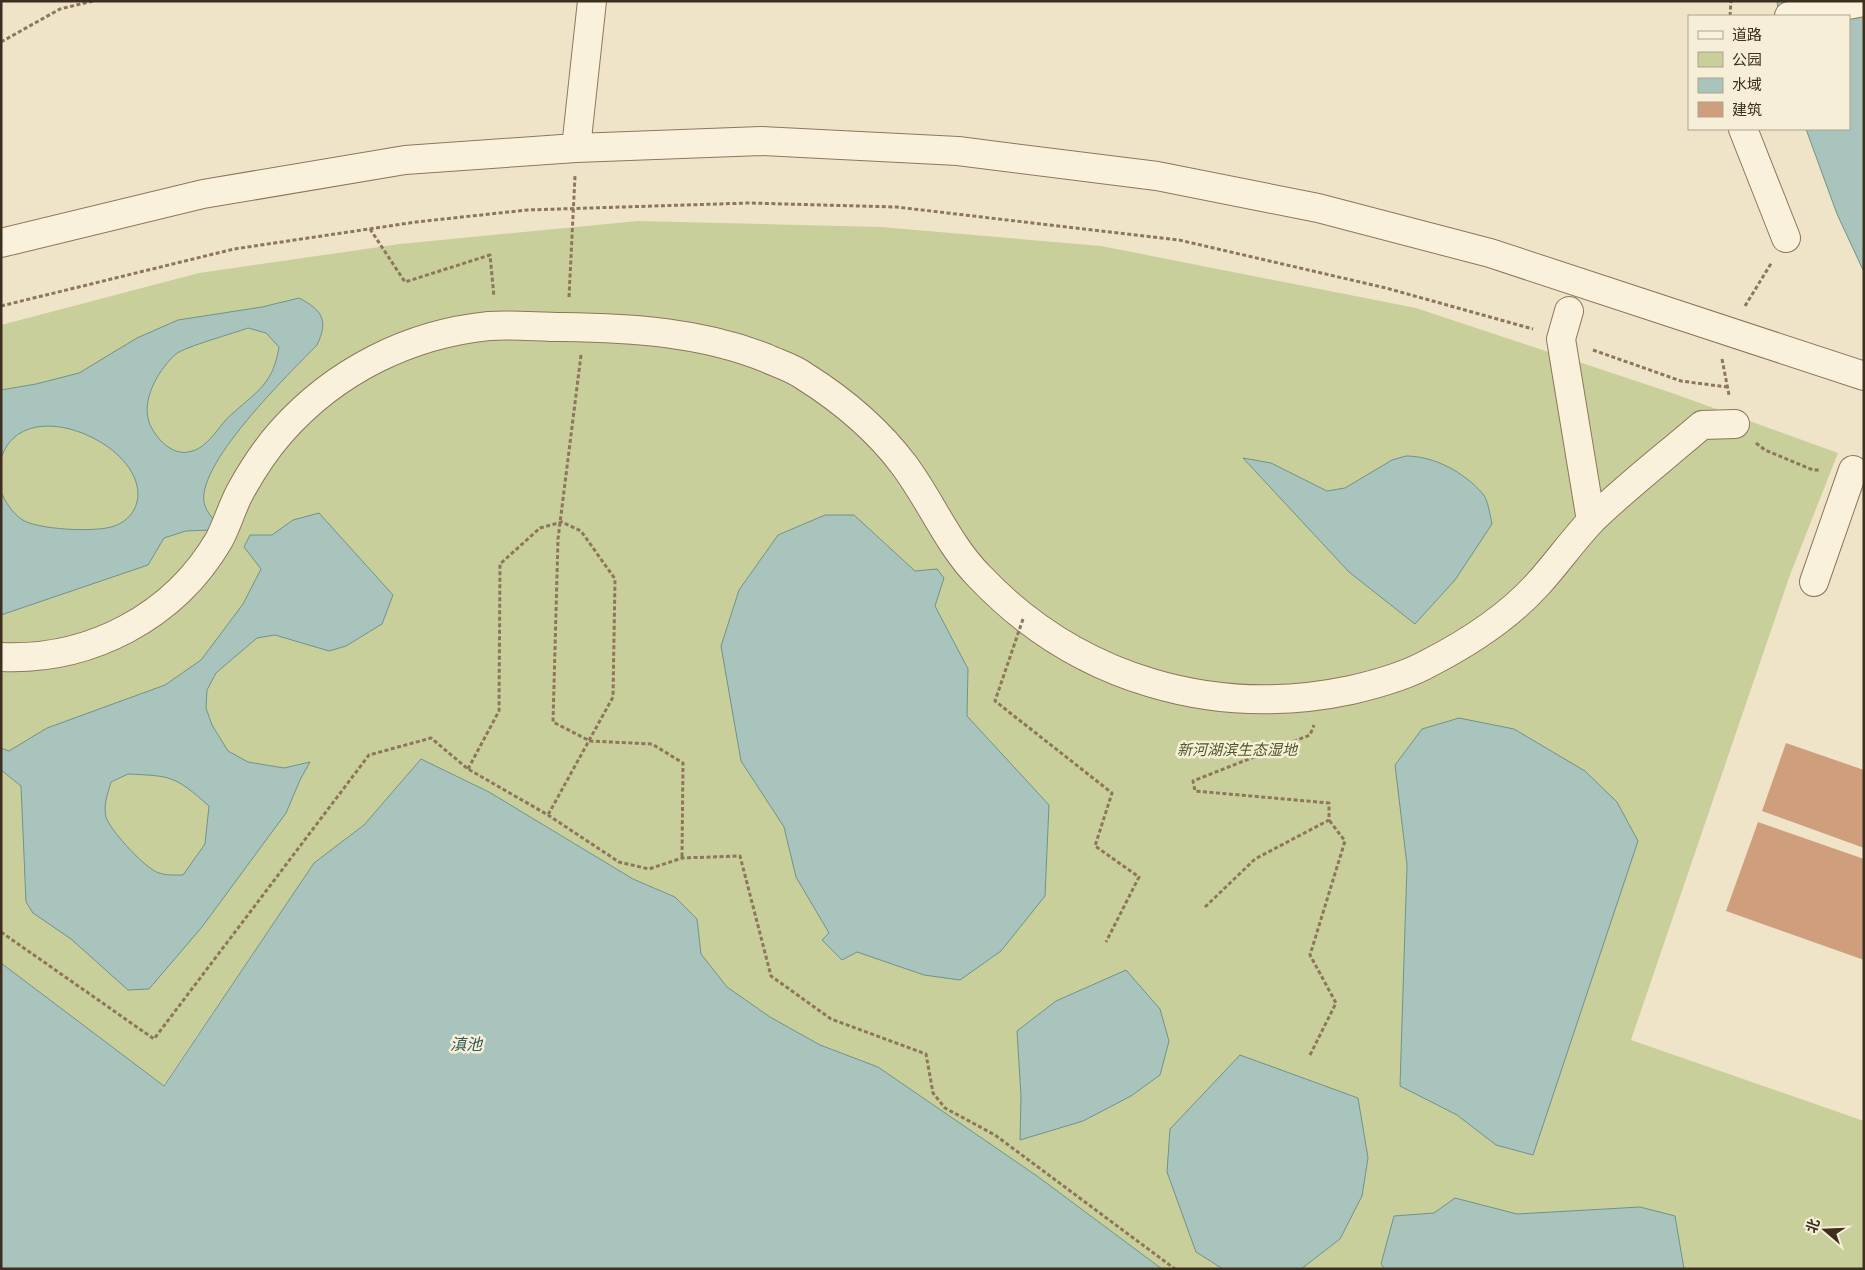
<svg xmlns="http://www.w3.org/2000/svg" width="1865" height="1270" font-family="Georgia,'Noto Sans SC',serif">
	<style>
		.green { fill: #c9cf9b }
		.water { fill: #a9c4bc; stroke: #6f938a; fill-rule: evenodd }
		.building { fill: #cf9f7d }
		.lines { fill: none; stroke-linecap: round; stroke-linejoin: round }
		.minor-casing { stroke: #8d765c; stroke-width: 30 }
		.path { stroke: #8d765c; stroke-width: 3; stroke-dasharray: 4 2.5; stroke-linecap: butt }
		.minor { stroke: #faf1dc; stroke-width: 28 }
		.path-bridge { stroke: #8d765c; stroke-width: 3; stroke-dasharray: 4 2.5; stroke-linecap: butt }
		.labels { text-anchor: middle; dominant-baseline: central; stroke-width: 5; stroke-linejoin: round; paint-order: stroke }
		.park-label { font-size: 15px; font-style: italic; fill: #4d5a26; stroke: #f7eed8 }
		.water-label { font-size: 16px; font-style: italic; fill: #2f5d5a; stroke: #f7eed8 }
	</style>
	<rect width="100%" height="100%" fill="#f0e4c8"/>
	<!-- green -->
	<path class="green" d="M638,221l243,6 220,19 315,62 256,85 166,60 -48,122 -159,465 233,81v148h-702l-125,-93 -159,-109 -58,-22 -50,-28 -43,-30 -26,-33 -4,-35 -22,-22 -42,-18 -144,-87 -68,-33 -57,66 -50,38 -151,223 -162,-123v-638l198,-52 201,-29z"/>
	<!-- water -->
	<path class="water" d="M1777,1h87v271l-27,-58 -31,-85h43v-113h-70z
		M299,298c23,12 30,22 18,47 -25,26 -126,123 -112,161 2,6 7,11 10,16l-4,8 -25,1 -22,7 -16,27 -147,50v-123c5,11 11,20 20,27 16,11 72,13 90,8 12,-3 23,-12 26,-25 13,-56 -115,-114 -136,-43v-69l35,-6 43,-11 58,-35 41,-18 84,-13zM248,328l18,5 13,14c-6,36 -20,43 -46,66 -15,12 -24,36 -45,39 -10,2 -20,-4 -27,-11 -5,-6 -12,-15 -13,-23 -5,-22 12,-50 28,-64 8,-7 59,-21 72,-26z
		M1406,456c28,0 58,16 77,38 5,6 7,21 9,30l-37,56 -40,44 -66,-52 -106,-114 28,5 56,28 18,-3 47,-28z
		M319,513l74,82 -11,29 -36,22 -17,5 -54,-16 -18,3 -41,35 -9,17 -1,18 6,17 16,26 20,11 36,6 26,-6 -10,18 -14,33 -84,114 -53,62 -21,1 -57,-51 -38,-26 -7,-11 -5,-116 -20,-16v-22l8,3 38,-23 118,-43 36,-25 42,-56 18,-35 -17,-22 6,-12h22l21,-15zM128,774c44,2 47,2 81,32l-4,38 -22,31c-10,0 -21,1 -30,-5 -13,-8 -43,-40 -47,-53 -3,-12 2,-24 5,-35z
		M825,515h29l61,56 22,-2 7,9 -9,28 33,63 -1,47 82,89 -4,91 -44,55 -41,29 -36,-5 -67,-23 -15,8 -20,-20 7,-7 -33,-56 -12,-50 -43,-66 -20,-115 18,-56 39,-55z
		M1459,718l55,11 71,42 32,31 21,39 -105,314 -37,-10 -39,-30 -57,-29 7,-221 -12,-100 27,-36z
		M421,759l68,33 144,87 42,18 22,22 4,35 26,33 43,30 50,28 58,22 159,109 125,93h-1161v-306l163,123 150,-223 50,-38z
		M1126,970l34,39 9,32 -9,34 -29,21 -48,25 -63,19 1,-44 -4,-65 39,-30z
		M1240,1055l118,43 10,60 -6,38 -22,43 -39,30h-78l-27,-17 -29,-80 3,-43z
		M1455,1198l62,16 123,-7 35,9 9,53h-299l-4,-5 13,-48 40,-3z"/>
	<!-- building -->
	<path class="building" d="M1786,743l78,27v78l-102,-37z
		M1758,822l106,37v101l-138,-49z"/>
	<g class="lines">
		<defs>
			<path id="minor" d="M1789,16l75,-14
				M1743,129l43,109
				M576,148l16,-147
				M1,243l202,-49 202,-34 171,-12 185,-7 197,10 199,25 161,32 172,45 374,123
				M1569,311l-8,28 30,182
				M1814,582l39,-112
				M1,657c89,4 173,-40 218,-117 8,-15 13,-33 21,-48 11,-20 26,-43 41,-60 54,-61 128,-98 208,-106 24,-2 49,1 73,1 70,1 139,5 204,31 13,6 27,10 38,18 38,24 73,53 100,89 27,36 44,80 76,112 97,102 234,142 371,113 26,-6 55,-14 78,-27 39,-20 80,-47 109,-79 19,-21 35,-44 54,-64 35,-34 74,-64 110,-95l33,-1"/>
		</defs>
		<!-- minor casing -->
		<use href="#minor" class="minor-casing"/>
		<!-- path -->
		<path class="path" d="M1730,16l1,-15
			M1,42l59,-33 33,-8
			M370,229l35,53 85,-27 4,42
			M569,297l6,-121
			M1,306l233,-57 182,-27 111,-12 222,-7 147,4 283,33 207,48 147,41
			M1745,306l27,-44
			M1593,350l88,31 46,6
			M581,355l-23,184 -5,183 37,19 62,3 31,19 -1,95
			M1722,359l7,36
			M1756,443l9,7 48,20h8
			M468,769l31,-58 1,-147 40,-36 22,-6 19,9 34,48 -2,118 -65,118
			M1205,907l50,-48 74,-39v-17l-134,-12 -2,-10 117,-46 4,-10
			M1,932l153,107 215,-284 62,-17 37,31 80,46 71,47 30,7 33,-11 58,-2 31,120 60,43 95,35 7,39 12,15 50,27 180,134
			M1310,1055l26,-52 -26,-48 35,-114 -16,-21"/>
		<!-- minor -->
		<use href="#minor" class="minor"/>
		<!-- path-bridge -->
		<path class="path-bridge" d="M1023,619l-28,82 117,92 -17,53 44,31 -33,65"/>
	</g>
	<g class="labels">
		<!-- park labels -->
		<g class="park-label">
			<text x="1237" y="748">新河湖滨生态湿地</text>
		</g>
		<!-- water labels -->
		<g class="water-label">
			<text x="466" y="1043">滇池</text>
		</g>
	</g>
	<!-- border -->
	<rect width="1865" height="1270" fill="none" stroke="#3d2e20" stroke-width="5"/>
	<!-- legend -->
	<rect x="1688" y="15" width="162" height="115" fill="#f7eed8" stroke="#ada18e"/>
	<rect x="1698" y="31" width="25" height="8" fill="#faf1dc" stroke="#ada18e"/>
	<text x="1732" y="40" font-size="15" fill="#3d2e20">道路</text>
	<rect x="1698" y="52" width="25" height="15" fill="#c9cf9b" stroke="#ada18e"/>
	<text x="1732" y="65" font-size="15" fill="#3d2e20">公园</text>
	<rect x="1698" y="78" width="25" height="15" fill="#a9c4bc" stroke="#ada18e"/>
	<text x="1732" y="90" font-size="15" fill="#3d2e20">水域</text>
	<rect x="1698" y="102" width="25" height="15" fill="#cf9f7d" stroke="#ada18e"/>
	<text x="1732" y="115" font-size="15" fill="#3d2e20">建筑</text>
	<!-- north arrow -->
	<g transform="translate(1825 1230) rotate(289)" stroke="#f7eed8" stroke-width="4" paint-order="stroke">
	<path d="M0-4L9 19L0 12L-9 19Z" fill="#3d2e20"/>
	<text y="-8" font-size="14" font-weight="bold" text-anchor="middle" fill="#3d2e20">北</text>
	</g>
</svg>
